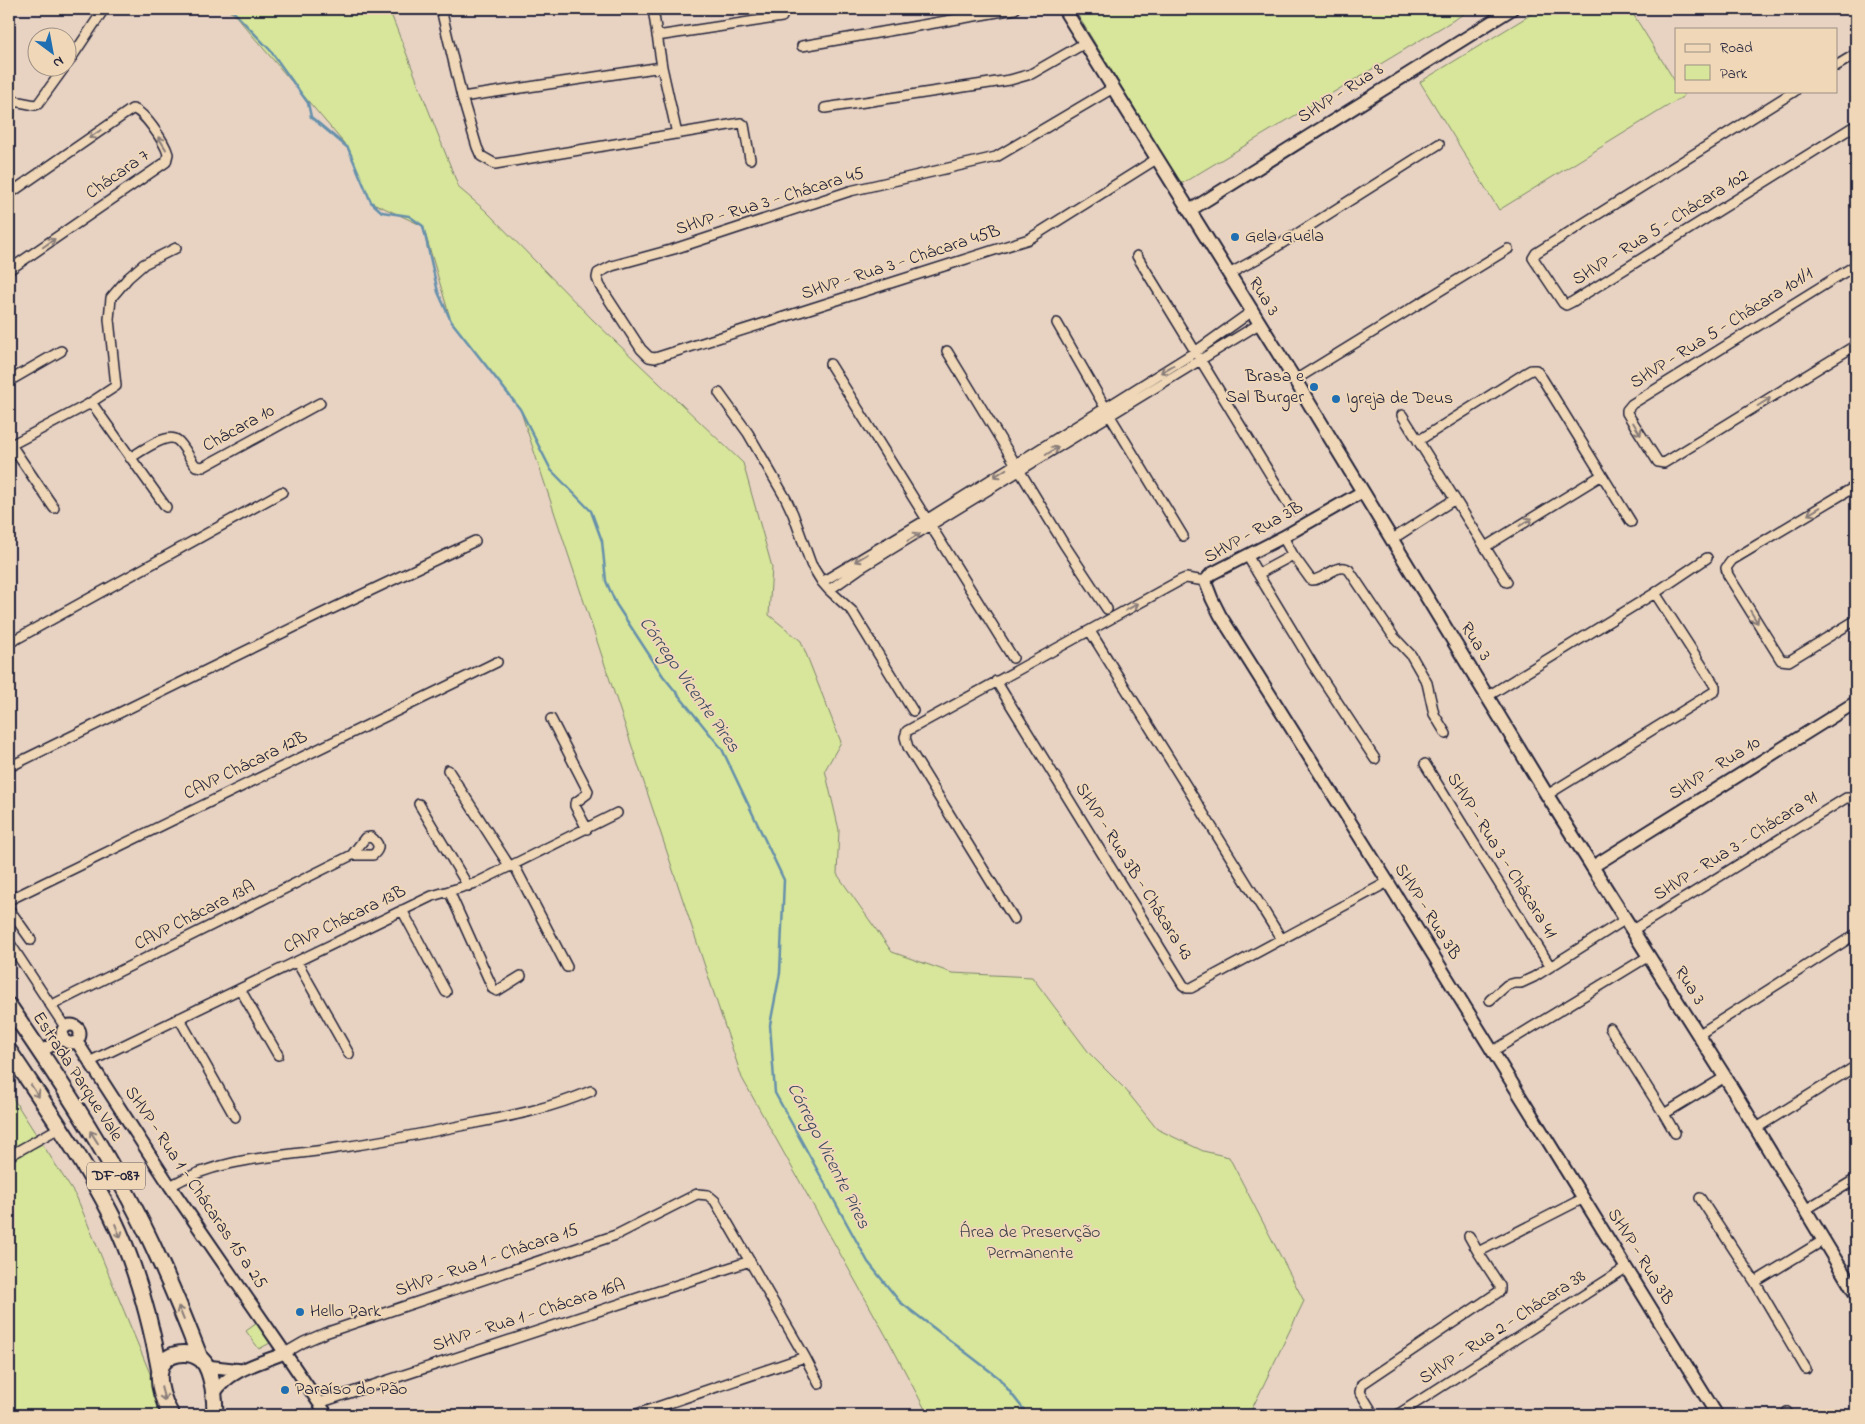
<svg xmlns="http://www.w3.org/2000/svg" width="1865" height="1424" font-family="'Indie Flower',sans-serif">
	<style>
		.green { fill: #d7e69a; stroke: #7c846a }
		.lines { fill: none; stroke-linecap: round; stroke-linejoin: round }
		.stream { stroke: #6690ab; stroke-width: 2.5 }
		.minor-casing { stroke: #22223b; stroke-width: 12 }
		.tertiary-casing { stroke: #22223b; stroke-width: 15 }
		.secondary-casing { stroke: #22223b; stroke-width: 16 }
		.primary-casing { stroke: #22223b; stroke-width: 19 }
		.minor { stroke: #efd7b7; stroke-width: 9 }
		.tertiary { stroke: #efd7b7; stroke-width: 11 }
		.secondary { stroke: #efd7b7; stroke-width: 12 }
		.primary { stroke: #efd7b7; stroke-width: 15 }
		.oneway { stroke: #887c79 }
		.poi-dot { fill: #1f6fb2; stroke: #efd7b7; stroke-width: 2 }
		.labels { text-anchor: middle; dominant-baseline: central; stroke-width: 4; stroke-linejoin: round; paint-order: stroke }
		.shield { fill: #efd7b7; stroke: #605860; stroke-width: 1 }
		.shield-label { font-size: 16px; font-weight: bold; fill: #22223b }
		.street-label { font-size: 18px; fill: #22223b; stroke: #efd7b7 }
		.poi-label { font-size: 18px; fill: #22223b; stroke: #efd7b7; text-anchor: start }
		.park-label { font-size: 18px; fill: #3d3f49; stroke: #efd7b7 }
		.water-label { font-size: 19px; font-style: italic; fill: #394760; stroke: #efd7b7 }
	</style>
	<rect width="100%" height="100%" fill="#e8d3c3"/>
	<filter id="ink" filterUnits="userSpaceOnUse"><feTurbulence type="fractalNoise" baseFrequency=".02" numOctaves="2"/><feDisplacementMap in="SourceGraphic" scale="10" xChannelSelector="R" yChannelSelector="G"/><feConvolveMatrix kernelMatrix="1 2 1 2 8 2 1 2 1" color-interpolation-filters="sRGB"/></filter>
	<g filter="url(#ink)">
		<!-- green -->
		<path class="green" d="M226,9h163l70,179 27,23 107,109 150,143 29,104 -3,48 32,26 40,101 -16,28 14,60 -2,44 55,78 60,21 80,4 58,77 35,35 32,40 46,22 26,6 75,144 -55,114h-321l-38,-72 -148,-265 -222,-669 -69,-88 -28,-95 -52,-24 -23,-54 -113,-133z
			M1074,9h398l-291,175z
			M1540,9h90l46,74v8h5l3,5 -185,114 -79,-128z
			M9,1092l68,106 77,185 7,32h-152z
			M257,1323l13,20 -11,6 -13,-18z"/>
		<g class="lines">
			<!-- stream -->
			<path class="stream" d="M231,9l39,41 38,53 3,14 37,31 23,54 11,10 27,4 14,10 15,66 13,29 69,88 31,61 40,41 11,30 4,40 10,23 47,72 59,73 62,131 -4,93 -10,52 5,68 93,169 32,40 99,76 29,37"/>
			<defs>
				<path id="minor" d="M441,9l21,88 15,50 4,9 14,8 246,-41 3,2 6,34
					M653,9l9,58 15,67
					M657,36l125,-19
					M802,46l213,-37
					M68,63l36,-54
					M1836,66l20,-12
					M1113,88l-117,69 -146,34 -176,58 -62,17 -14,7 -1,5 3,8 41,63 8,8 6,1 374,-119 129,-81
					M1795,91l-259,162 -3,5 30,45 3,2 6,-3 284,-177
					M462,97l200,-30
					M9,100l26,5 3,-1 26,-36
					M825,108l185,-28 21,-6 54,-31
					M9,194l123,-85c11,0 33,34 36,45l-2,8 -157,108
					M1137,256l155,254
					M1856,265l-224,139 -5,6v3l31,49 6,1 192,-118
					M1229,274l33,-18 177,-112
					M1057,323l53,93 73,120
					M947,351l117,193 43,65
					M830,364l183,294
					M1295,380l213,-131
					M9,381l52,-30
					M719,393l29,40 38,66 7,15 18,50 11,18 7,8 23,21 61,100
					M87,405l29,-19 -7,-67 2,-21 17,-20 16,-14 32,-16
					M1402,415l105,167
					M1418,441l106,-67 7,-4h5l6,8 89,144
					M11,445l43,63
					M9,446l78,-41h6l73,102
					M130,458c10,-6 37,-26 47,-18 8,6 12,19 19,26l7,1 117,-64
					M1856,486l-124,74 -6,8 2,7 53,85 8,1 67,-41
					M1283,537l10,18 18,25c13,1 27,-19 38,-10l45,67 17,18 16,28 7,31 12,20
					M1391,540l64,-41
					M1485,547l117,-72
					M1247,555l11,19
					M1293,555l-35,19 55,91 62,94
					M822,582l104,-62 269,-168 56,-40
					M829,590l30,-21 400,-245
					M1090,631l192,309
					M9,643l273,-151
					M996,681l187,304 4,3h4l197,-106
					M1488,696l167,-103 52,-35
					M551,719l37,72 -1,3 -12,9v3l12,23
					M1425,764l125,202
					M9,767l310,-152 156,-74
					M448,770l62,97
					M1547,795l168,-104v-5l-60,-93
					M419,804l49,82
					M514,865l53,102
					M449,891l44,98 4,2 24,-15
					M9,900l488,-238
					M9,909l22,31
					M402,910l44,82
					M1014,919l-106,-172 -3,-10 2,-6 274,-151 5,-2 19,3
					M1633,930l213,-132h4l6,5
					M9,942l56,85
					M297,962l52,92
					M240,989l38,66
					M1490,1000l17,-15 8,-2h6l13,-6 92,-58
					M52,1005l300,-150 13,-17 6,-1c8,6 10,11 2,18h-21
					M179,1018l56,99
					M1610,1028l54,86 61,-37
					M1698,1035l158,-101
					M1493,1051l156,-95
					M89,1062l343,-166 44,-13 141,-70
					M1664,1114l11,19
					M1755,1129l101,-63
					M9,1156l50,-28
					M170,1186c46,-27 103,-29 154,-36 49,-7 98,-16 146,-26 42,-8 82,-16 121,-33
					M1700,1198l55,84 51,87
					M1805,1210l51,-31
					M1469,1236l9,16
					M1755,1282l69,-42
					M285,1353l19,-11 21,-9 291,-98 81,-41 11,1 7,6 90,156 14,27
					M319,1403l431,-142
					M1787,1412l2,3
					M634,1415l171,-58
					M1374,1415l-14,-23 2,-8 138,-93v-5l-22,-34 106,-54
					M1397,1415l229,-147"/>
				<path id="tertiary" d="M1189,211l323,-202
					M1362,492l-79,45 -72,37 -6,7 7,18 8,16 168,267 329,533
					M1592,867l264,-165
					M62 1034a9 9 0 1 1 18 0a9 9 0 1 1-18 0Z
					M77,1042l93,144 115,167
					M40,1052l22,-13
					M206,1366l36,4
					M214,1394c15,-24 46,-31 71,-41l42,62"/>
				<path id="secondary" d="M1064,9l231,371 252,415 178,282 131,217"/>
				<path id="primary" d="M9,1006c55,80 109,162 149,251 15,33 29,67 42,101
					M9,1051c35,53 74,107 103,165 24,49 38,102 48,156
					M171,1415c-7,-12 -14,-30 -11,-45 4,-18 29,-21 42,-10 7,7 9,18 11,28 1,9 3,18 1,27"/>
			</defs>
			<!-- minor casing -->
			<use href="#minor" class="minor-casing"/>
			<!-- tertiary casing -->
			<use href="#tertiary" class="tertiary-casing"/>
			<!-- secondary casing -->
			<use href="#secondary" class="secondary-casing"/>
			<!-- primary casing -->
			<use href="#primary" class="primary-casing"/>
			<!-- minor -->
			<use href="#minor" class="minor"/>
			<!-- tertiary -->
			<use href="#tertiary" class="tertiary"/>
			<!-- secondary -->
			<use href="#secondary" class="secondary"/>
			<!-- primary -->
			<use href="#primary" class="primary"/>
		</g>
		<!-- one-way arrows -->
		<defs><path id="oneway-shaft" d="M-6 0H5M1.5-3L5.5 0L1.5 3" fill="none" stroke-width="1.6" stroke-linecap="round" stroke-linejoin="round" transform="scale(1.25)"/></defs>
		<g class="oneway">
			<use href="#oneway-shaft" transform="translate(95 134) rotate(145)"/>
			<use href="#oneway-shaft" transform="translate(162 143) rotate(-122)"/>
			<use href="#oneway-shaft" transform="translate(49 243) rotate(-35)"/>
			<use href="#oneway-shaft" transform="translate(1167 369) rotate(149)"/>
			<use href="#oneway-shaft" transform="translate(1764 402) rotate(-32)"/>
			<use href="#oneway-shaft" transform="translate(1637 429) rotate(59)"/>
			<use href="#oneway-shaft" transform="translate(1052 451) rotate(-32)"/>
			<use href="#oneway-shaft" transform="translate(1000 473) rotate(147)"/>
			<use href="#oneway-shaft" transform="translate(1814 511) rotate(149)"/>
			<use href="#oneway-shaft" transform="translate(1526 522) rotate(-31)"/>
			<use href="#oneway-shaft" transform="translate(914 537) rotate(-31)"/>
			<use href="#oneway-shaft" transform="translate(861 558) rotate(149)"/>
			<use href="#oneway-shaft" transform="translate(1132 607) rotate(-29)"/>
			<use href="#oneway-shaft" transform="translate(1754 617) rotate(59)"/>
			<use href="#oneway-shaft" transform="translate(35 1091) rotate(57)"/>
			<use href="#oneway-shaft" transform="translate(94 1137) rotate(-122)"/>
			<use href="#oneway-shaft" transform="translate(118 1231) rotate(68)"/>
			<use href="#oneway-shaft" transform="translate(181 1313) rotate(-112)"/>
			<use href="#oneway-shaft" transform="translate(163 1394) rotate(75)"/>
		</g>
	</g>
	<!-- markers -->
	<g class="poi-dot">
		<circle cx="1235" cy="237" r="5"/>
		<circle cx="1314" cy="387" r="5"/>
		<circle cx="1336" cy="399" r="5"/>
		<circle cx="300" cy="1312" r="5"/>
		<circle cx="285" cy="1390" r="5"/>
	</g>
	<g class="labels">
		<!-- shield labels -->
		<rect class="shield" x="87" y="1162.5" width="58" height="27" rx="4"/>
		<g class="shield-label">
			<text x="116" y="1176">DF-087</text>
		</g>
		<!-- street labels -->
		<g class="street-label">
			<text transform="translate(1341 94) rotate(-32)">SHVP - Rua 8</text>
			<text transform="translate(118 175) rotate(-35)">Chácara 7</text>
			<text transform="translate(770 202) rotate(-17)">SHVP - Rua 3 - Chácara 45</text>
			<text transform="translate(1661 228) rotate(-32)">SHVP - Rua 5 - Chácara 102</text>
			<text transform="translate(901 263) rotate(-18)">SHVP - Rua 3 - Chácara 45B</text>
			<text transform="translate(1263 297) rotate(58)">Rua 3</text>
			<text transform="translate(1722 329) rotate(-32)">SHVP - Rua 5 - Chácara 101/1</text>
			<text transform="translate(239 429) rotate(-29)">Chácara 10</text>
			<text transform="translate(1254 533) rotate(-29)">SHVP - Rua 3B</text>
			<text transform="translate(1475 642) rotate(58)">Rua 3</text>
			<text transform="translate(246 766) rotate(-26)">CAVP Chácara 12B</text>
			<text transform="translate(1715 769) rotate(-32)">SHVP - Rua 10</text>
			<text transform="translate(1736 847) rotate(-32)">SHVP - Rua 3 - Chácara 91</text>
			<text transform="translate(1501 856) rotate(58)">SHVP - Rua 3 - Chácara 41</text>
			<text transform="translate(1133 872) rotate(58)">SHVP - Rua 3B - Chácara 43</text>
			<text transform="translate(1427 912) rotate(58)">SHVP - Rua 3B</text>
			<text transform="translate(195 916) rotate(-27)">CAVP Chácara 13A</text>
			<text transform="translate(345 920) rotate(-26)">CAVP Chácara 13B</text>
			<text transform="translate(1689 986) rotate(58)">Rua 3</text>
			<text transform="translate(77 1077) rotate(57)">Estrada Parque Vale</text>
			<text transform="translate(195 1188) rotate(56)">SHVP - Rua 1 - Chácaras 15 a 25</text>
			<text transform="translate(1640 1257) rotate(58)">SHVP - Rua 3B</text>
			<text transform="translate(487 1261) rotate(-19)">SHVP - Rua 1 - Chácara 15</text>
			<text transform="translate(529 1316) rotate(-18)">SHVP - Rua 1 - Chácara 16A</text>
			<text transform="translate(1503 1328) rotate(-33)">SHVP - Rua 2 - Chácara 38</text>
		</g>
		<!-- poi labels -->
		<g class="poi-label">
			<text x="1245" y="237">Gela Guela</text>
			<text x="1304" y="377" text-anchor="end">Brasa e<tspan x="1304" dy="21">Sal Burger</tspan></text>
			<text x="1346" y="399">Igreja de Deus</text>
			<text x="310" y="1312">Hello Park</text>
			<text x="295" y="1390">Paraíso do Pão</text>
		</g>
		<!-- park labels -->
		<g class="park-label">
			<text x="1030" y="1233">Área de Preservção<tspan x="1030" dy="21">Permanente</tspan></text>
		</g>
		<!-- water labels -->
		<g class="water-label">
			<text transform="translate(689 685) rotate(55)">Córrego Vicente Pires</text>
			<text transform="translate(828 1156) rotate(63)">Córrego Vicente Pires</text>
		</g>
	</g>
	<!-- margin -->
	<rect width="1865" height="1424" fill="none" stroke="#efd7b7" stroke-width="30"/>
	<rect x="15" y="15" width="1835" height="1394" fill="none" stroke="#22223b" stroke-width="2" filter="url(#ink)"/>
	<!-- legend -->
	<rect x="1675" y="28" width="162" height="65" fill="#efd7b7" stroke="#9d8f85"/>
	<rect x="1685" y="44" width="25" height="8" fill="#efd7b7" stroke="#9d8f85"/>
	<text x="1720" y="52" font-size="15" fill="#22223b">Road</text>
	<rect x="1685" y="65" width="25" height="15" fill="#d7e69a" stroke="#9d8f85"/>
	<text x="1720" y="78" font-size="15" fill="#22223b">Park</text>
	<!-- north arrow -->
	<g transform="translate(52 52) rotate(148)"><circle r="24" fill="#efd7b7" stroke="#9d8f85"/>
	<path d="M0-4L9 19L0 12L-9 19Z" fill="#1f6fb2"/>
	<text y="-8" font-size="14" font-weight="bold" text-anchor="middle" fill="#22223b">N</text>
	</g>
</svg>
